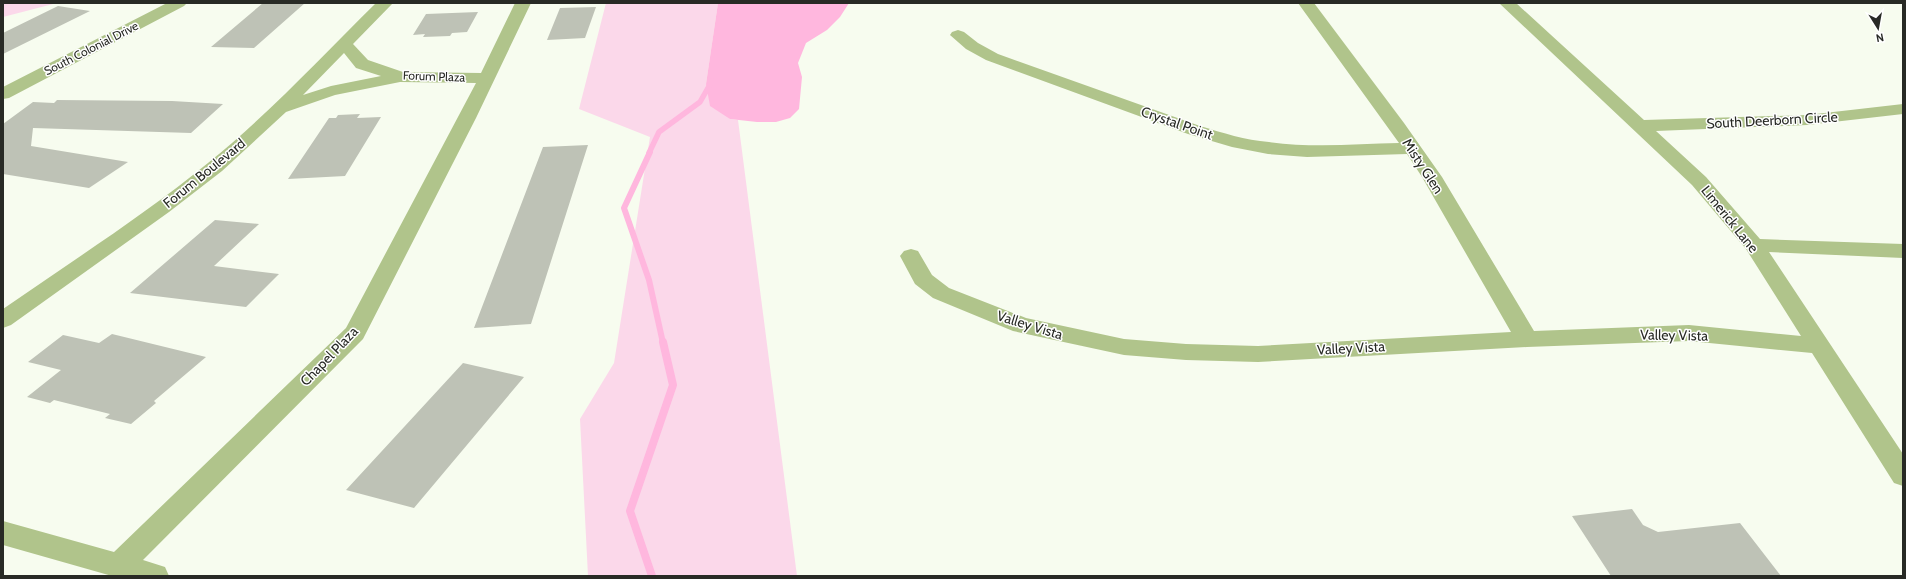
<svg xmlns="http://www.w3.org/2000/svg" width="1906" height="579" font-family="Cabin,sans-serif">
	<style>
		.green { fill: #fbd8ea }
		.water { fill: #ffb7de }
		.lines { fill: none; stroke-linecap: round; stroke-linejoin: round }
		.stream-far2 { stroke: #ffb7de; stroke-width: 5.5 }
		.stream-far1 { stroke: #ffb7de; stroke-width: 6 }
		.stream { stroke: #ffb7de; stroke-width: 8 }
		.building { fill: #bec2b6 }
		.minor { fill: #b0c48b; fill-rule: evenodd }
		.labels { text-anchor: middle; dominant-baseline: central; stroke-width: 3; stroke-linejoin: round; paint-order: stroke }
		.far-street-label { font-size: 12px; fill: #282a25; stroke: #fff }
		.street-label { font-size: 14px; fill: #282a25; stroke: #fff }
	</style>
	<rect width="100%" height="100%" fill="#f7fcef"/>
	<!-- green -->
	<path class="green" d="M3,3h54l-54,14z
		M606,3h112l-12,81 24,35 8,1 59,456h-209l-8,-157 34,-56 36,-226 -71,-28z"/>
	<!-- water -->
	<path class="water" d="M718,3h131l-9,14 -13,13 -21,13 -8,20 4,14 -3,32 -9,9 -14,4h-19l-27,-3 -20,-13 -4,-22z"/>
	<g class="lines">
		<!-- stream-far2 -->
		<path class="stream-far2" d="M649,153l10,-21 41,-30 12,-21"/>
		<!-- stream-far1 -->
		<path class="stream-far1" d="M650,152l-26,56 25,72 14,63"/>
		<!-- stream -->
		<path class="stream" d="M652,576l-22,-65 43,-126 -10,-43"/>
	</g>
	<!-- building -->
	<path class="building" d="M263,3h42l-51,45 -43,-1z
		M58,6l32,5 -87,43v-21z
		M596,7l-11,31 -38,2 13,-32z
		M478,12l-11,20 -15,1 -2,3 -27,1 2,-3 -12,1 13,-21z
		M57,100l115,1 51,3 -32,29 -158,-5 -2,18 97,16 -39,26 -86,-14v-50l30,-22 21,1z
		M360,114l-3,4 24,-1 -36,59 -57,3 41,-61h7l2,-3z
		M588,145l-57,179 -57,4 69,-181z
		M215,220l44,4 -45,42 65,8 -33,33 -116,-14z
		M112,334l94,23 -52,44 2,2 -25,21 -26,-6 5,-4 -56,-14 -4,3 -23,-6 34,-27 -33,-8 35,-27 36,8z
		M463,363l61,14 -110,131 -68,-18z
		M1632,509l11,16 15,7 82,-9 41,53h-170l-39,-60z"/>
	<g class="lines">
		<!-- minor -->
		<path class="minor" d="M167,3h20l-3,3 -175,92 -6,1v-12z
			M376,3h17l-40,41 15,16 35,12 78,1 34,-70h16l-55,115 -113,221 -220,221 22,7 4,9h-57l-109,-31v-24l111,31 232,-224 130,-245 -76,-1 -65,13 -49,17 -64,59 -53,41 -158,113 -8,3v-19c69,-48 140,-93 205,-146 60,-48 113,-106 168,-160zM344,53l12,15 25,8 -50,10 -28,9z
			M1298,3h16l90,120 38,54 92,154 155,-6 112,11 -55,-87 -54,-64 -193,-182h17l128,117 163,-5 96,-11v10l-96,11 -151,6 50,46 54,62 143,5v14l-134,-6 134,202v32l-9,-3 -82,-130 -123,-12 -162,6 -269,15 -72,-2 -62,-5 -111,-24 -80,-33 -18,-14 -15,-28 4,-5 7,-2 7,2 14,24 17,13 77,30 98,21 62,5 72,2 253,-14 -89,-155 -15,-23 -100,3 -39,-3 -36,-7 -44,-13 -202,-74 -20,-11 -16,-14 2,-3 6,-2 6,2 14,11 20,11 202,72c23,7 45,14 69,16 43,6 87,2 130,1z"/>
	</g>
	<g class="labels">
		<!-- far-street labels -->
		<g class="far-street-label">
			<text transform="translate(91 48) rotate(-27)">South Colonial Drive</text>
			<text transform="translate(434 76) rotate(2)">Forum Plaza</text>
		</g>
		<!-- street labels -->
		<g class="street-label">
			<text transform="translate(1772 120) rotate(-3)">South Deerborn Circle</text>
			<text transform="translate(1177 123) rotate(19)">Crystal Point</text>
			<text transform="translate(1423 166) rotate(57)">Misty Glen</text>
			<text transform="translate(204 173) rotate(-39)">Forum Boulevard</text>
			<text transform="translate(1730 219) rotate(51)">Limerick Lane</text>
			<text transform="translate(1030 325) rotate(17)">Valley Vista</text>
			<text transform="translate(1674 335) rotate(1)">Valley Vista</text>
			<text transform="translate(1351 348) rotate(-3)">Valley Vista</text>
			<text transform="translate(329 356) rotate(-46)">Chapel Plaza</text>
		</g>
	</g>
	<!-- border -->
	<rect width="1906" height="579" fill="none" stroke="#282a25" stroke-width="8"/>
	<!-- north arrow -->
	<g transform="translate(1878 28) rotate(169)" stroke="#ffffff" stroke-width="3" paint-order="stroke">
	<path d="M0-3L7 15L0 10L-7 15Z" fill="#282a25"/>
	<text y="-6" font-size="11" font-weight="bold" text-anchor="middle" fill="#282a25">N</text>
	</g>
</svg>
